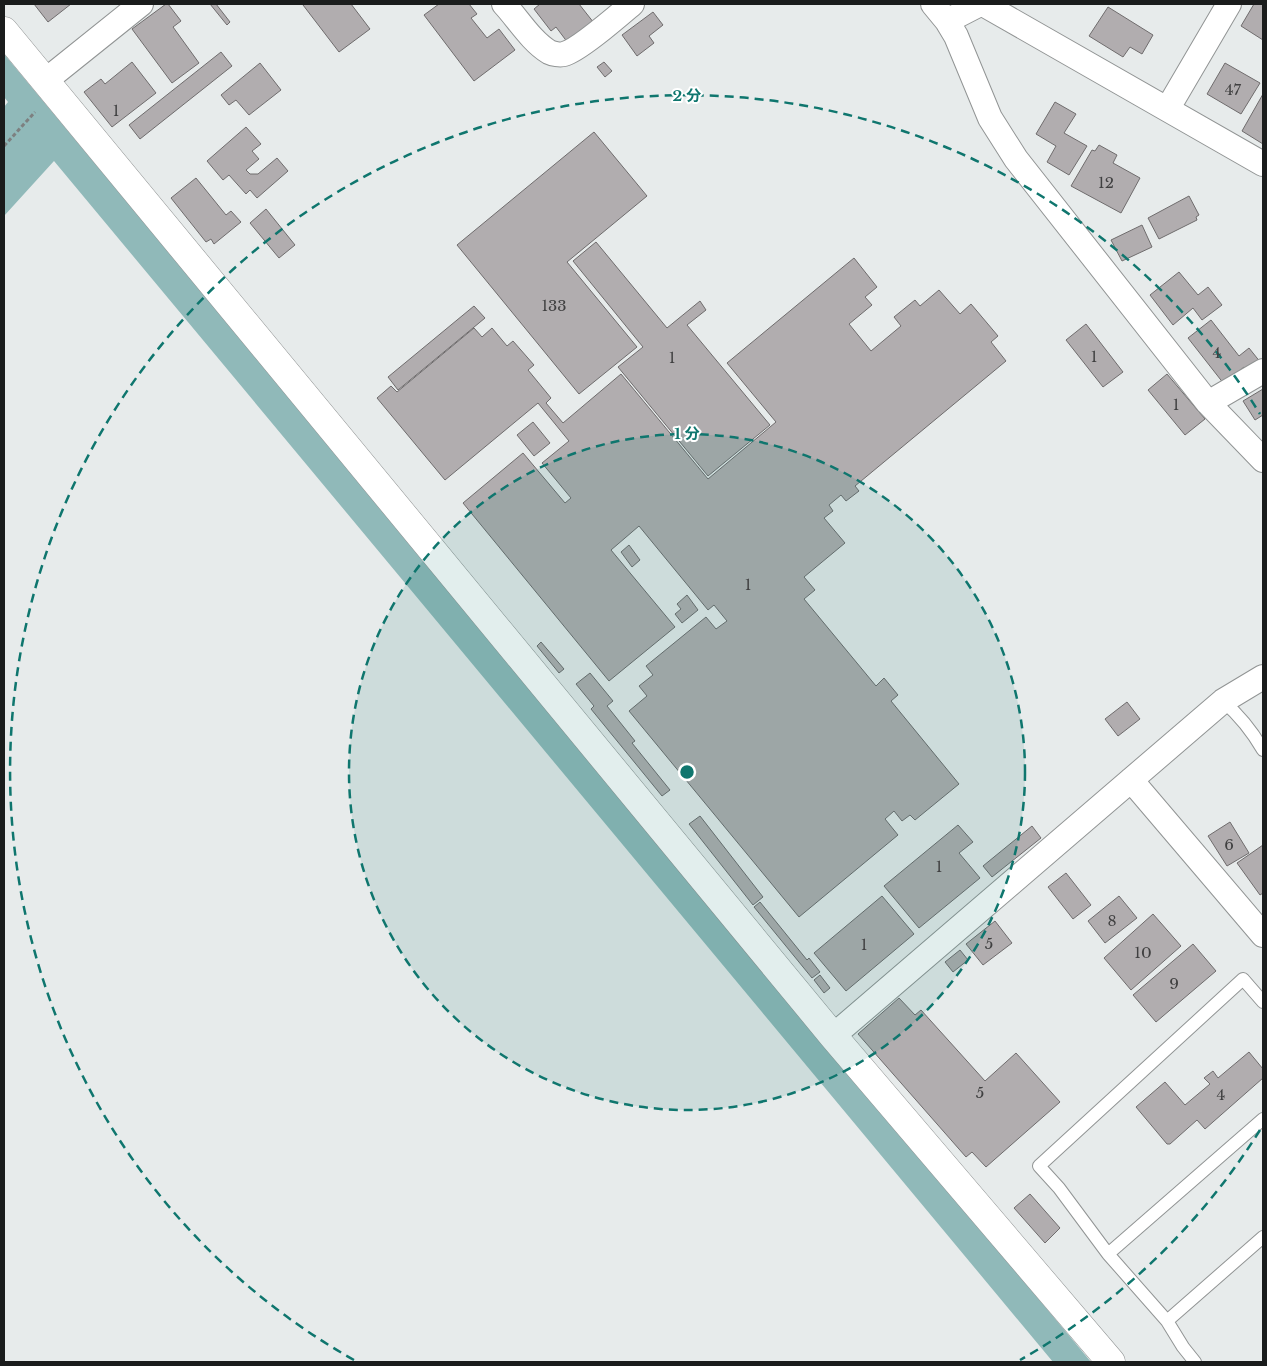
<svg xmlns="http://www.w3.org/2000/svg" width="1267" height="1366" font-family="'Libre Baskerville','Noto Sans JP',serif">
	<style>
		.forest { fill: #90b9b9 }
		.building { fill: #b1adaf; stroke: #6f6c6d }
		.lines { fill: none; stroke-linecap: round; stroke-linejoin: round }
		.service-casing { stroke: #919494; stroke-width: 14 }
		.minor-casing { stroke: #919494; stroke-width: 26 }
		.tertiary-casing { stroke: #919494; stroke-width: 29 }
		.path { stroke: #7d8080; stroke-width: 3; stroke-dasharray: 4 2.5; stroke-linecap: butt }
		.service { stroke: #fff; stroke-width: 12 }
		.minor { stroke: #fff; stroke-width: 24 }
		.tertiary { stroke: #fff; stroke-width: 28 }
		.ring { fill: none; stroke: #0f766e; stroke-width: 2.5; stroke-dasharray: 9 6 }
		.labels { text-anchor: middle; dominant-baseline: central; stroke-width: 4; stroke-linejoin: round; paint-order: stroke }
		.number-label { font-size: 15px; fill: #404041 }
		.centre { fill: #0f766e; stroke: #fff; stroke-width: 2.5 }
		.ring-label { font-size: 15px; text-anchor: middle; font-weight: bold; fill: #0f766e; stroke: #fff; stroke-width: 4; stroke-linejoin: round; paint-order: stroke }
	</style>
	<rect width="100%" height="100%" fill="#e7ebeb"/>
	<!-- forest -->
	<path class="forest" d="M4,54l1087,1308h-38l-999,-1201 -50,55v-109l4,-5 -4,-5z"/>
	<!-- building -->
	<path class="building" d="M34,4h37l-23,18z
		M166,4h2l13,17 -8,6 26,36 -27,20 -40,-54z
		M210,4h6l14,18 -3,3z
		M305,4h46l19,25 -31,23 -36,-47z
		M439,4h30l8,10 -6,4 16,20 12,-9 16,21 -41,31 -50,-66z
		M540,4h39l15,19 -26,20 -12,-16 -5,4 -17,-22z
		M1254,4h9v36l-22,-14z
		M1108,7l45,28 -11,19 -12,-7 -7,10 -34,-21z
		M653,12l10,13 -14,11 5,7 -17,13 -15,-21z
		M221,52l11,14 -92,73 -11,-14z
		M132,62l24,31 -44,34 -28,-35 17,-13 4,5z
		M604,62l8,9 -7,6 -8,-10z
		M260,63l21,27 -32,25 -13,-15 -7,5 -8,-10z
		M1225,63l35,20 -19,31 -34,-20z
		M1263,94v50l-21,-13z
		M1055,102l21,12 -12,19 23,13 -18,29 -22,-13 9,-16 -20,-12z
		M246,127l15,17 -9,7 7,8 -13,11 4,4h8l19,-16 11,13 -31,27 -7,-8 -4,4 -17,-19 -6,5 -16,-19z
		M594,132l53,64 -80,66 70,85 -58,47 -122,-149z
		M1099,145l18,10 -4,8 27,15 -19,35 -50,-27 21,-36 3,1z
		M196,178l30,37 5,-4 10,11 -27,22 -3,-5 -5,3 -35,-44z
		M1189,196l10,19 -3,2 1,3 -38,19 -11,-21z
		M266,209l29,36 -16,13 -29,-35z
		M1142,225l10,22 -30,14 -11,-21z
		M596,242l71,86 33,-27 6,9 -19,15 83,100 -62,51 -90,-109 25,-20 -70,-86z
		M854,258l23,29 -12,10 7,8 -23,19 22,27 30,-25 -7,-9 21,-17 5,6 19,-16 21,24 11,-10 27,32 -7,6 15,19 -151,125 4,5 -13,10 -5,-6 -12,10 4,6 -9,7 21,25 -41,34 11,13 -11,9 72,87 8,-8 14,17 -7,6 68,83 -44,36 -5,-5 -8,6 -8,-10 -9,8 13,16 -99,82 -170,-206 18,-15 -8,-10 14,-11 -7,-9 60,-49 10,12 11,-8 -13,-16 -6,5 -69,-84 -28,24 64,77 -66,54 -146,-178 60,-50 42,50 6,-5 -29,-35 27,-22 -31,-38 -93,77 -68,-82 14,-12 6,6 77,-64 8,9 10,-9 15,18 6,-5 21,24 -6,5 23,28 -5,5 17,20 58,-49 87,105 68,-57 -49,-59z
		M1179,272l19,23 10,-8 14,18 -20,15 -9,-12 -20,17 -23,-30z
		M474,306l11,12 -87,72 -10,-13z
		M1211,320l28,36 10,-8 12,15 -12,10 -5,-6 -20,17 -36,-46z
		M1086,324l37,48 -20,15 -37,-47z
		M1167,374l38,45 -20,16 -37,-45z
		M1263,389v26l-8,5 -12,-19z
		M533,422l17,21 -16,13 -17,-21z
		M629,545l11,15 -8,7 -11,-15z
		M687,595l11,15 -16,13 -7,-9 6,-5 -4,-5z
		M541,642l23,27 -5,4 -22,-27z
		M590,673l23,28 -6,5 28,35 -3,2 38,47 -8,6 -71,-87 3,-3 -18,-22z
		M1127,702l13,17 -22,17 -13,-17z
		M700,816l63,81 -10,8 -64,-81z
		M1230,822l19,31 -22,13 -19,-30z
		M958,825l15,17 -14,11 21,25 -61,50 -35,-42z
		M1032,826l9,12 -49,39 -9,-11z
		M1263,845v48l-3,2 -23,-32z
		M1066,873l25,32 -18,14 -25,-32z
		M882,896l32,38 -68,57 -32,-38z
		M1119,896l18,22 -32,25 -17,-22z
		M760,902l47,58 2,-2 11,14 -8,6 -58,-71z
		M1153,914l28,32 -50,44 -27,-32z
		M995,921l17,22 -29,22 -17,-21z
		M1193,944l23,27 -60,51 -23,-27z
		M960,950l8,10 -15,12 -8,-10z
		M820,975l10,13 -6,5 -10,-13z
		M899,998l16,17 6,-5 64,71 31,-28 44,49 -74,65 -14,-15 -6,5 -108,-123z
		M1249,1052l14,17v9l-58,51 -8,-9 -27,24h-3l-31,-37 29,-25 20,23 25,-21 -6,-6 9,-7 5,7z
		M1030,1194l30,34 -15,15 -31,-35z"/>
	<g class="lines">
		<defs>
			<path id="service" d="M1223,701c17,15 29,30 40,49
				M1263,1119l-155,135 59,67 96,-84
				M1108,1254l-49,-66 -20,-22 204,-187 20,23
				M1167,1321l16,26 12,15"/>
			<path id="minor" d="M504,4c14,15 27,37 45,48 4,2 11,3 15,2 15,-4 55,-39 68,-50
				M933,4l14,17 9,15 34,82 26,41 192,244 55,57
				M983,4l280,160
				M947,21l33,-17
				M45,81l96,-77
				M1168,108l61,-104
				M1208,403l55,-32
				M1131,780l132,155
				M833,1036l390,-335 40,-24"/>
			<path id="tertiary" d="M4,31l829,1005 278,326"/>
		</defs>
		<!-- service casing -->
		<use href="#service" class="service-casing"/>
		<!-- minor casing -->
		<use href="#minor" class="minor-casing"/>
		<!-- tertiary casing -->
		<use href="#tertiary" class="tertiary-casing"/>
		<!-- path -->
		<path class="path" d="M4,146l31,-34"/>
		<!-- service -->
		<use href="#service" class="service"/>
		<!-- minor -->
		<use href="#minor" class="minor"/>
		<!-- tertiary -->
		<use href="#tertiary" class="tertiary"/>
	</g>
	<!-- distance rings -->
	<circle cx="687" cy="772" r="338" fill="#0f766e" fill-opacity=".12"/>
	<g class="ring">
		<circle cx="687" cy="772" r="338"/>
		<path d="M1260 1130A676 676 0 0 1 1020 1360M354 1360A676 676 0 1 1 1260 414"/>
	</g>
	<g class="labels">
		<!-- number labels -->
		<g class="number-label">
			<text x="1233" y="89">47</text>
			<text x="116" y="110">1</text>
			<text x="1106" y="182">12</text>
			<text x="554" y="305">133</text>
			<text x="1217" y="352">4</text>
			<text x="1094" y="356">1</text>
			<text x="672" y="357">1</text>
			<text x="1176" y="404">1</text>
			<text x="748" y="584">1</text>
			<text x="1229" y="844">6</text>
			<text x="939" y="866">1</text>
			<text x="1112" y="920">8</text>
			<text x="989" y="943">5</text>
			<text x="864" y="944">1</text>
			<text x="1143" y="952">10</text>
			<text x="1174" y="983">9</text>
			<text x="980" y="1092">5</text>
			<text x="1221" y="1094">4</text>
		</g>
	</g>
	<circle cx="687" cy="772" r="8" class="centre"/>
	<g class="ring-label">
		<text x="687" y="101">2 分</text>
		<text x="687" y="439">1 分</text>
	</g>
	<!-- border -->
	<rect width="1267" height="1366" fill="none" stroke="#1a1c1c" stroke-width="10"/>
</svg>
